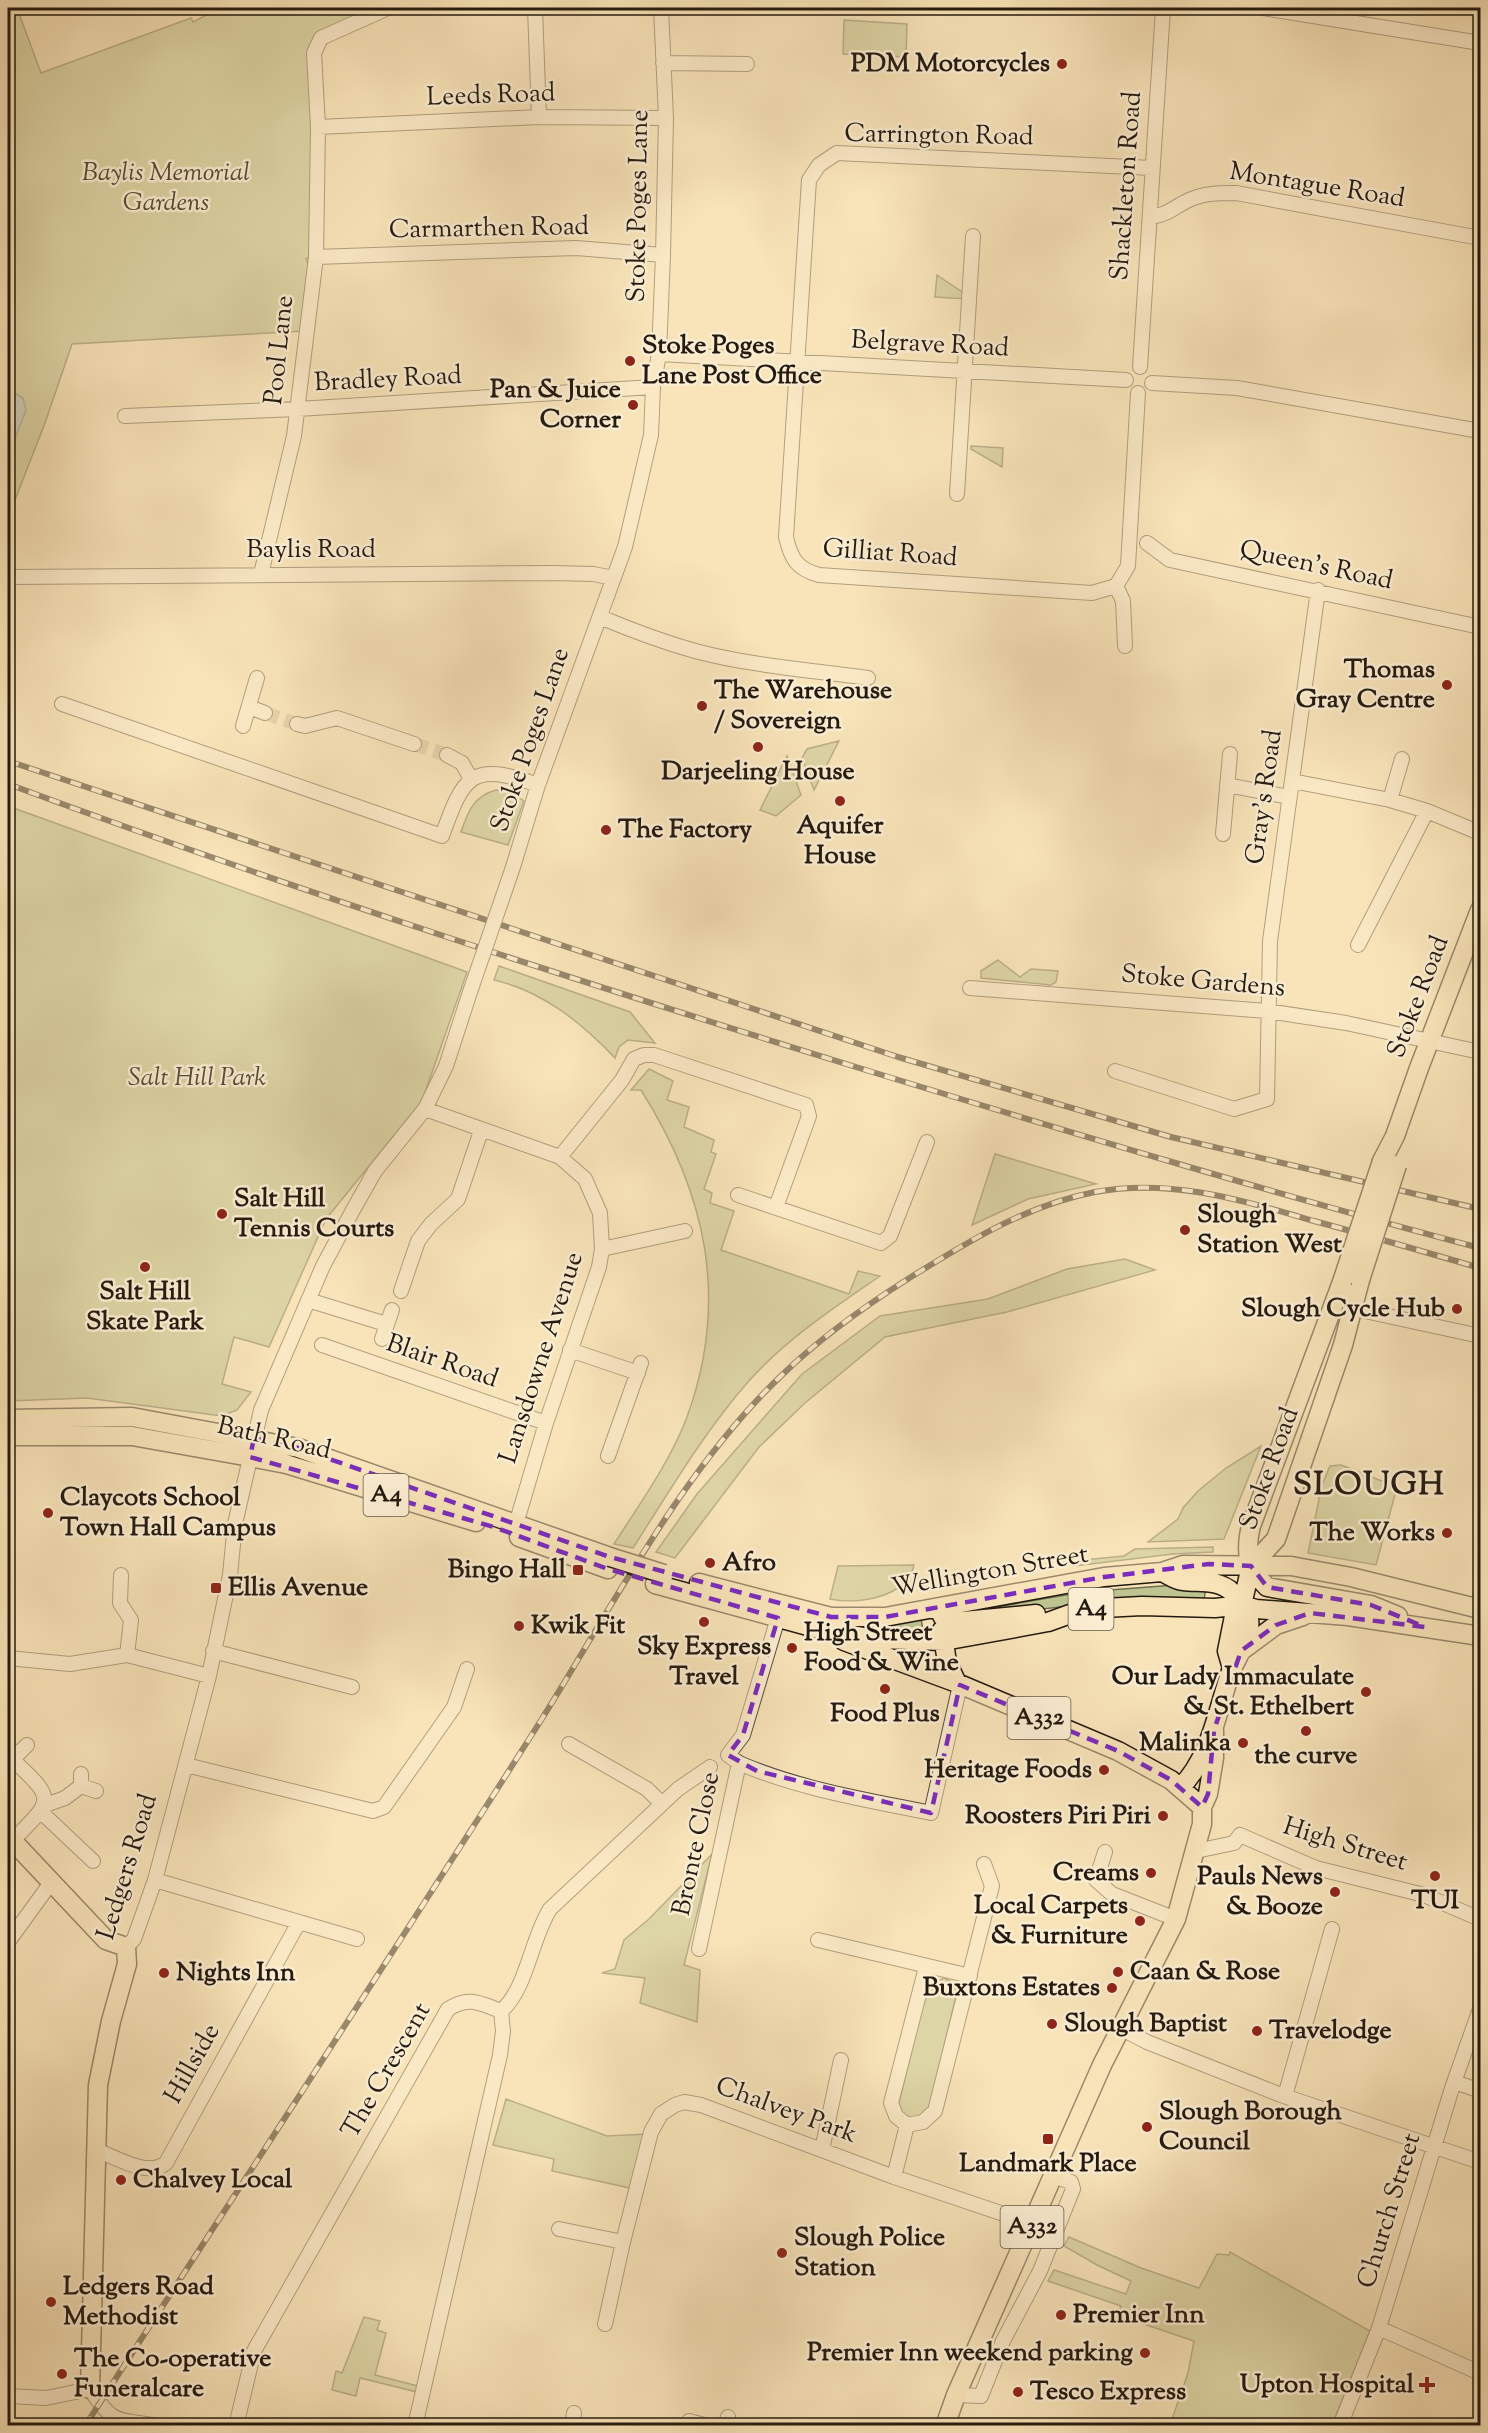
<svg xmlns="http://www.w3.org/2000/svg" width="1488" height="2433" font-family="'Sorts Mill Goudy',serif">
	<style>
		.green { fill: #bdc48f; stroke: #706f4f; stroke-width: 1.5 }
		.water { fill: #a5bbbc; stroke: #717b77; stroke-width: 1.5 }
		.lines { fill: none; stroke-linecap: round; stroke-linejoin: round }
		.minor-tunnel { stroke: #cebc97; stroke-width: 14; stroke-dasharray: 14 7; stroke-linecap: butt }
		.minor-casing { stroke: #594c3a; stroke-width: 16 }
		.major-casing { stroke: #241a0f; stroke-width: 21 }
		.minor { stroke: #fbedd2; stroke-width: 14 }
		.major { stroke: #f9e4b9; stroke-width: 18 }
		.rail-casing { stroke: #241a0f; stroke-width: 6 }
		.rail { stroke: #fbedd2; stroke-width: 4; stroke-dasharray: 11; stroke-linecap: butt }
		.minor-bridge-casing { stroke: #594c3a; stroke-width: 16; stroke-linecap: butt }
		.major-bridge-casing { stroke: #241a0f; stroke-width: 21; stroke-linecap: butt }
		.minor-bridge { stroke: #fbedd2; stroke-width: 14 }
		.major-bridge { stroke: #f9e4b9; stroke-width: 18 }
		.marked { fill: none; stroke: #7b2cbf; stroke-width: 4.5; stroke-dasharray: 12 8; stroke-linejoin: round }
		.poi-dot { fill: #8f2418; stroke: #fbedd2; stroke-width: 2 }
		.labels { text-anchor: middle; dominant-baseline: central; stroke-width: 5; stroke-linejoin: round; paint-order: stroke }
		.shield { fill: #fbedd2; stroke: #64594a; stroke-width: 1.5 }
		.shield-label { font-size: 24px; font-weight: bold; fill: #241a0f }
		.poi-label { font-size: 26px; font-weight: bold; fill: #241a0f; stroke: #fbedd2; text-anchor: start }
		.street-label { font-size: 26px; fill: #241a0f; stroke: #fbedd2 }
		.park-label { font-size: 26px; font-style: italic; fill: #524d35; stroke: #fbedd2 }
		.district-label { font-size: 32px; font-weight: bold; letter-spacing: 1.5px; fill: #241a0f; stroke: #fbedd2 }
	</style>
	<rect width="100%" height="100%" fill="#f9e4b9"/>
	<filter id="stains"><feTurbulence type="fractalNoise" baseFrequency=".00333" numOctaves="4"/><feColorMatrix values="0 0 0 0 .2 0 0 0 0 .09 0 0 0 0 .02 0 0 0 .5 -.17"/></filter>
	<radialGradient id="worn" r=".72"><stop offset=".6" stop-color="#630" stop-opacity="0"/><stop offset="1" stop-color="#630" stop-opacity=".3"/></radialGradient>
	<!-- green -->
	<path class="green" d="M8,8h9l24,65 150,-55 2,4 27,-14h158l-66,42 2,203 -8,6 6,14 -7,58 -233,13 -27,79 -37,95z
		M844,20l63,4 -1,33 -63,-3z
		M937,275l31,21 1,3 -34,-2z
		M971,446l32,2 -1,19 -31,-18z
		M839,741l-25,49 -12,-32 5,-9z
		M787,756l14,39 -25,21 -16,-6z
		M496,790l15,2 13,9 -16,44 -47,-13c7,-21 13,-36 35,-42z
		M8,806l459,166 -45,129 -96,118 -57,128 -35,-10 -12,47 29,8 -14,18 -15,6 -135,-18 -79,3z
		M998,960l22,17 11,-8 27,2 -2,11 -5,3 -70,-7v-7z
		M499,966l131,46 25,31 -27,-3 -9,7 -4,11c-34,-36 -73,-67 -121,-78z
		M649,1069l24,12 -6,19 22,7 -5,20 30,13 -3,12 5,2 -12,35 8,4 -2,10 24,8 -13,39 128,44 9,-23 22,5c-46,32 -94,63 -132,106 -44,50 -79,110 -115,166l-19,-4c25,-39 57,-84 73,-127 43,-118 19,-224 -46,-327h-10z
		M995,1154l101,30 -68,15 -56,26z
		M1125,1259l30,11 -148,42 -122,25 -80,66 -46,44 -84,111 -19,-6 41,-58 105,-120 78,-58 108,-17 79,-30z
		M1261,1446l-37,93 -76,3 30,-23 5,-11 15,-17 28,-23z
		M1341,1465l56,22 -21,78 -68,-12 14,-68 8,-19z
		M1213,1547v5l-40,2 -99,12 -11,-4 61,-6 11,-7z
		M914,1565c-7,32 -55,40 -84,34l8,-33z
		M1175,1585l31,1 -2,14 -135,6 -89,10 -1,-6 104,-18z
		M921,1619l3,16 -63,-5 -2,-3 24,-1z
		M712,1854l-28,111 16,5 -3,52 -57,-19 5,-25 -43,-5 13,-4 9,-29 25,-21z
		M944,1978l10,5 3,9 -28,117 -10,7 -10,2 -7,-5 -3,-10 28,-117z
		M506,2099l101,37 40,-2 -17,54 -78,-17 2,-12 -61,-14z
		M1069,2237l72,31 58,20 18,-34 12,1 1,-3 140,79 -38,94h-162l18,-52 6,-32 -77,-26 4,-9 -73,-25 6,-11 72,24 5,-13 -34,-16 -33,-19z
		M364,2317l16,4 -3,9 9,3 -11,42 43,11 -1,6 -57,-14 -4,18 -24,-6 4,-19 6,2z"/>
	<!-- water -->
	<path class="water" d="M8,389l15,9 3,12 -18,47z"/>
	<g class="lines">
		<!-- minor-tunnel -->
		<path class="minor-tunnel" d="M265,713l32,11
			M414,744l33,11"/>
		<defs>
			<path id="minor" d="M535,8l4,109
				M1263,8l217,35
				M663,63l84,1
				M318,127l221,-10 127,1
				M1151,217c16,-2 23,-10 38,-17 15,-7 30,-7 47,-7l244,45
				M316,257l260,-9 87,7
				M659,354l467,26
				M1140,367l23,-359
				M1152,383l85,5 243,43
				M125,416l173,-7 355,-22
				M957,494l16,-258
				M1147,543l23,17 310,67
				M261,574l33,-138 22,-179 2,-130 -4,-74 7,-15 67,-30
				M8,577l546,-4 39,1 21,4
				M1116,586l-24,7 -273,-18c-22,-6 -28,-16 -33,-38l23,-357 10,-15 18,-12 315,15
				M1116,586l12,-20 10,-173
				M1116,586l7,15 2,45
				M600,617c31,13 63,25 95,34 57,15 116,19 173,27
				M62,704l380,132c22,-61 29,-75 96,-51
				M249,707l16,6
				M297,724l8,2 32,-8 77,26
				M243,726l14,-48
				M447,755l15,8 9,16
				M1402,759l-12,41 37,11
				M1292,781l98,19
				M1227,785l62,12
				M1223,834l7,-80
				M513,867l25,-82 87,-238 26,-112 2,-48 6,-33 4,-99 3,-137 -5,-110
				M1358,945l69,-134 53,22
				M970,988l297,23 79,12 134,29
				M1115,1071l119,38 33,-10 3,-158 48,-351
				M425,1109l135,48 25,22 15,34 2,36 -3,18 -53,156 -27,91
				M560,1157l62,-77 12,-21 10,-4h10l152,50 3,11 -33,91
				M738,1195l143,48 9,-7 37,-94
				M602,1249l83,-18
				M401,1291l17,-50 13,-17 27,-25 23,-68
				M308,1300l78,24
				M1348,1302l3,6 129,28
				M382,1339l10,-29
				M322,1345l224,78
				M570,1350l68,23
				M608,1456l33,-93
				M121,1575l-1,28 11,17 -4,35
				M213,1651l139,36
				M8,1658l62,6 57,-9 82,21
				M569,1744l78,45 15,15
				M12,1759c44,41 42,40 0,82
				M739,1763c60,26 128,37 192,50l29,-128
				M8,1764l19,-19
				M186,1765l187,46 11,-4 70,-100 13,-38
				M81,1774v12l15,5
				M43,1806l22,-8 16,-12
				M41,1812l52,49
				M1196,1851l38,-8 6,-8 76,33 108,27 56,24
				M1105,1852l-9,28 16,14 64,25
				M155,1880l202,59
				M818,1940l152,36
				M8,1942l42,-58
				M126,1947l8,-8 21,-59 54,-204 21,-101 5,-51 26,-114 62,-144 30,-56 22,-39 50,-62 21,-43 24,-74
				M699,1949l40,-186 -11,-8 15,-20 35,-117
				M926,1967l-35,136 5,13 11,9 16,-3 12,-11 57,-225 -8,-22
				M501,2011c26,-22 30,-72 49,-102l128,-120 32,-22
				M1122,2029l25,13 134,53 199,67
				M1455,2082l25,9
				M1285,2096l47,-167
				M96,2150c20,7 52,28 70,13l133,-241
				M822,2150l19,-90
				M894,2177l13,-52
				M559,2229l64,13
				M605,2324l18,-82 28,-110 10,-18 14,-9 9,-3 17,3 193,72 139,47
				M1379,2328l101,45
				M956,2395l25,1 22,-55 37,-70 33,-82 -2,-7 -18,-6
				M8,2396l38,2 44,-9c25,38 26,29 68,37
				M689,2421l19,5
				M236,2426l18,-75 194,-342c21,-13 31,-6 53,2
				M415,2426l85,-371 3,-24 -2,-20
				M572,2426l2,-13
				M725,2426l3,-9
				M1340,2426l39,-98 73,-240 28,-79"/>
			<path id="major" d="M1382,1161l13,-25 24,-68 61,-158
				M1342,1282l-91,244c-6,25 -4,42 16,61l104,18 27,11
				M8,1419l124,-2 166,31 312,109
				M8,1436h124l118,21 36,7 190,58
				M519,1537l89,32
				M1251,1566l25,-27 67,-194 17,-65
				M1162,1572c7,3 14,9 21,9 17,2 35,-2 49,11 6,7 15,18 17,27 3,17 -12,38 -18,52 -14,40 -20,86 -51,117
				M699,1583l132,34h54l219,-40 58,-5 21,-7 108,1 60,11 129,32
				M655,1584l164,45 56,10 69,2 104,-19 36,-13 58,-3 73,2 27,-3 14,4 92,7 132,20
				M938,1608l7,13 8,1 83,-8
				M942,1630l5,32 10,21
				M844,1641l113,42 161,68 53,29 31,27
				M1241,1651l35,-26 27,-9
				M1232,1668l-5,-17 7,-35 8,-11 9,-39
				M8,1836l98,104 20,7 1,17 -16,57 -13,64 -8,304
				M945,2426l11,-31 146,-330 74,-146 26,-95v-17l6,-13 6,-36v-28"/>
		</defs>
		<!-- minor casing -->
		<use href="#minor" class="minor-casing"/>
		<!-- major casing -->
		<use href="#major" class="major-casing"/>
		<!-- minor -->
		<use href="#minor" class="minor"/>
		<!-- major -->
		<use href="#major" class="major"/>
		<defs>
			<path id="rail" d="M8,761l890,296 273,80 309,72
				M8,784c283,105 572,198 861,287 203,62 406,123 611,177
				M85,2426c151,-234 304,-466 453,-701 74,-117 143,-254 244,-350 39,-38 83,-69 129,-98 58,-36 116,-72 184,-85 76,-14 146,8 219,29 56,15 111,31 166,47"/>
		</defs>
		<!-- rail casing -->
		<use href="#rail" class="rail-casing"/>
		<!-- rail -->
		<use href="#rail" class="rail"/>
		<defs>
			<path id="minor-bridge" d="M470,992l43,-125"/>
			<path id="major-bridge" d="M1360,1280l37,-115
				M1342,1282l40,-121
				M610,1557l54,17"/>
		</defs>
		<!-- minor-bridge casing -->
		<use href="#minor-bridge" class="minor-bridge-casing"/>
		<!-- major-bridge casing -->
		<use href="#major-bridge" class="major-bridge-casing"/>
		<!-- minor-bridge -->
		<use href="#minor-bridge" class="minor-bridge"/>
		<!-- major-bridge -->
		<use href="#major-bridge" class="major-bridge"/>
	</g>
	<!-- marked area -->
	<path d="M0 0H1488V2433H0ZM254,1438l44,10 312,109 221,60h54l219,-40 105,-13 42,2 16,21 104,18 54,22 -115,-14 -34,12 -35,26 -27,79 -6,64 -6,13 -31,-27 -53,-29 -158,-66 -29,128 -174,-42 -29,-16 15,-20 35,-117 -170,-49 -114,-42 -244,-70z" fill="#f9e4b9" fill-opacity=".55" fill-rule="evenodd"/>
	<path class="marked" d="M254,1438l44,10 312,109 221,60h54l219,-40 105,-13 42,2 16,21 104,18 54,22 -115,-14 -34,12 -35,26 -27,79 -6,64 -6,13 -31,-27 -53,-29 -158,-66 -29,128 -174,-42 -29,-16 15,-20 35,-117 -170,-49 -114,-42 -244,-70z"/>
	<!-- markers -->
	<g class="poi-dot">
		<circle cx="1062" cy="64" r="6"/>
		<circle cx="630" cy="361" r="6"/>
		<circle cx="633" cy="405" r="6"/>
		<circle cx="1447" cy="685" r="6"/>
		<circle cx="702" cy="706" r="6"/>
		<circle cx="758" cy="747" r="6"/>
		<circle cx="840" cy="801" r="6"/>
		<circle cx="606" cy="830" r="6"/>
		<circle cx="222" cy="1214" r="6"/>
		<circle cx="1185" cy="1230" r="6"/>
		<circle cx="145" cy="1267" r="6"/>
		<circle cx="1457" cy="1309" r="6"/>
		<circle cx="48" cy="1513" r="6"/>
		<circle cx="1447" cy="1533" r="6"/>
		<circle cx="710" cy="1563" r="6"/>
		<rect x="572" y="1564" width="12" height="12" rx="3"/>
		<rect x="210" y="1582" width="12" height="12" rx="3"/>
		<circle cx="704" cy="1622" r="6"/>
		<circle cx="519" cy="1626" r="6"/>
		<circle cx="792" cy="1648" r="6"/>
		<circle cx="885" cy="1689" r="6"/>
		<circle cx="1366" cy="1692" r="6"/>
		<circle cx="1306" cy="1731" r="6"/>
		<circle cx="1243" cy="1743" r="6"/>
		<circle cx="1104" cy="1770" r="6"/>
		<circle cx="1163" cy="1816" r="6"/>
		<circle cx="1151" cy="1873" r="6"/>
		<circle cx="1435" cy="1876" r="6"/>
		<circle cx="1335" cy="1892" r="6"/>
		<circle cx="1140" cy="1921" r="6"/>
		<circle cx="1118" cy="1972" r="6"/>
		<circle cx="164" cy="1973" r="6"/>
		<circle cx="1112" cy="1988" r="6"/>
		<circle cx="1052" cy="2024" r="6"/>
		<circle cx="1257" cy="2031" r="6"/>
		<circle cx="1147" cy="2127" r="6"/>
		<rect x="1042" y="2133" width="12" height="12" rx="3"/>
		<circle cx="121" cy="2180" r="6"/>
		<circle cx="782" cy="2253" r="6"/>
		<circle cx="51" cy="2302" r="6"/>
		<circle cx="1061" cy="2315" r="6"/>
		<circle cx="1145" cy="2353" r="6"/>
		<circle cx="62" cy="2374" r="6"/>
		<path d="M1424 2376h6v6h6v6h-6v6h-6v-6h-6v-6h6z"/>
		<circle cx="1018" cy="2392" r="6"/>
	</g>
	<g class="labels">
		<!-- shield labels -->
		<g class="shield">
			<rect x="363.5" y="1474" width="45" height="42" rx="4.5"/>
			<rect x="1068.5" y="1588" width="45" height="42" rx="4.5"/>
			<rect x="1007.5" y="1697" width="63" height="42" rx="4.5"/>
			<rect x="1000.5" y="2206" width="63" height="42" rx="4.5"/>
		</g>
		<g class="shield-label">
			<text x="386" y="1495">A4</text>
			<text x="1091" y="1609">A4</text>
			<text x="1039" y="1718">A332</text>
			<text x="1032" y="2227">A332</text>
		</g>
		<!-- poi labels -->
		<g class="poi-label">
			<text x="1050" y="64" text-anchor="end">PDM Motorcycles</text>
			<text x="642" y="346">Stoke Poges<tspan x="642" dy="30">Lane Post Office</tspan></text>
			<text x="621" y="390" text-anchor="end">Pan &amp; Juice<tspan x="621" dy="30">Corner</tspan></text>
			<text x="1435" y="670" text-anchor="end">Thomas<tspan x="1435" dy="30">Gray Centre</tspan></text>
			<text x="714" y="691">The Warehouse<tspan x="714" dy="30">/ Sovereign</tspan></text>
			<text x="758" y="772" text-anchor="middle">Darjeeling House</text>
			<text x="840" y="826" text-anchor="middle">Aquifer<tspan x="840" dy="30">House</tspan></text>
			<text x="618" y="830">The Factory</text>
			<text x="234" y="1199">Salt Hill<tspan x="234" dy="30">Tennis Courts</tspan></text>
			<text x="1197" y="1215">Slough<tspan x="1197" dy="30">Station West</tspan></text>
			<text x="145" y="1292" text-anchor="middle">Salt Hill<tspan x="145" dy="30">Skate Park</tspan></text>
			<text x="1445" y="1309" text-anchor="end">Slough Cycle Hub</text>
			<text x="60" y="1498">Claycots School<tspan x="60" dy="30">Town Hall Campus</tspan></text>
			<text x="1435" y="1533" text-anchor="end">The Works</text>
			<text x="722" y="1563">Afro</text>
			<text x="566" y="1570" text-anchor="end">Bingo Hall</text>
			<text x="228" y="1588">Ellis Avenue</text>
			<text x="531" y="1626">Kwik Fit</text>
			<text x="804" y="1633">High Street<tspan x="804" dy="30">Food &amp; Wine</tspan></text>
			<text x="704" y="1647" text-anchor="middle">Sky Express<tspan x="704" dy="30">Travel</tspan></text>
			<text x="1354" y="1677" text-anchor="end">Our Lady Immaculate<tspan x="1354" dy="30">&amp; St. Ethelbert</tspan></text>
			<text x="885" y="1714" text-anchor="middle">Food Plus</text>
			<text x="1231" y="1743" text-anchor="end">Malinka</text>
			<text x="1306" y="1756" text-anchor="middle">the curve</text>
			<text x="1092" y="1770" text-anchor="end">Heritage Foods</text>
			<text x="1151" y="1816" text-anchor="end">Roosters Piri Piri</text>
			<text x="1139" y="1873" text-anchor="end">Creams</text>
			<text x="1323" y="1877" text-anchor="end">Pauls News<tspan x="1323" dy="30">&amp; Booze</tspan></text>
			<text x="1435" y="1901" text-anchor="middle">TUI</text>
			<text x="1128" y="1906" text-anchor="end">Local Carpets<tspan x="1128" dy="30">&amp; Furniture</tspan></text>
			<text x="1130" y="1972">Caan &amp; Rose</text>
			<text x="176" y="1973">Nights Inn</text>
			<text x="1100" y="1988" text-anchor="end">Buxtons Estates</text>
			<text x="1064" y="2024">Slough Baptist</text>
			<text x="1269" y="2031">Travelodge</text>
			<text x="1159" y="2112">Slough Borough<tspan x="1159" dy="30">Council</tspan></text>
			<text x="1048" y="2164" text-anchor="middle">Landmark Place</text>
			<text x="133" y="2180">Chalvey Local</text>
			<text x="794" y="2238">Slough Police<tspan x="794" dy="30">Station</tspan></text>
			<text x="63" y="2287">Ledgers Road<tspan x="63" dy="30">Methodist</tspan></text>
			<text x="1073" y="2315">Premier Inn</text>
			<text x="1133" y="2353" text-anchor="end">Premier Inn weekend parking</text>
			<text x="74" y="2359">The Co-operative<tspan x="74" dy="30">Funeralcare</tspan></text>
			<text x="1414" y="2385" text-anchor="end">Upton Hospital</text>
			<text x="1030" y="2392">Tesco Express</text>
		</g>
		<!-- street labels -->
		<g class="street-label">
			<text transform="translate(491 96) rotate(-2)">Leeds Road</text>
			<text transform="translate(939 136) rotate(1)">Carrington Road</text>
			<text transform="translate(1127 186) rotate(-86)">Shackleton Road</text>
			<text transform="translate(1317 186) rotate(9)">Montague Road</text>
			<text transform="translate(639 206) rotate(-89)">Stoke Poges Lane</text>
			<text transform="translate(489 229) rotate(-1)">Carmarthen Road</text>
			<text transform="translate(930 345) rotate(3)">Belgrave Road</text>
			<text transform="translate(280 350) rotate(-84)">Pool Lane</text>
			<text transform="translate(388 380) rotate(-3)">Bradley Road</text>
			<text x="311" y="550">Baylis Road</text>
			<text transform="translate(890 554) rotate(4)">Gilliat Road</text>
			<text transform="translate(1316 566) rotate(12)">Queen's Road</text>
			<text transform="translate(531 740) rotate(-71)">Stoke Poges Lane</text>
			<text transform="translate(1265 797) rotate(-82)">Gray's Road</text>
			<text transform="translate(1203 982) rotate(5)">Stoke Gardens</text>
			<text transform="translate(1419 997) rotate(-69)">Stoke Road</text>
			<text transform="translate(542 1358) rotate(-72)">Lansdowne Avenue</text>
			<text transform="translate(442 1362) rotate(19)">Blair Road</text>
			<text transform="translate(274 1439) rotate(13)">Bath Road</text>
			<text transform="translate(1270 1469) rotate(-70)">Stoke Road</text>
			<text transform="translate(990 1572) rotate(-10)">Wellington Street</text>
			<text transform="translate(697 1844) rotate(-78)">Bronte Close</text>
			<text transform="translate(1345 1845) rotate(17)">High Street</text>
			<text transform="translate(128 1867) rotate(-73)">Ledgers Road</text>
			<text transform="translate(193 2064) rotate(-61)">Hillside</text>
			<text transform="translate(387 2071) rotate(-60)">The Crescent</text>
			<text transform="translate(786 2111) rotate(20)">Chalvey Park</text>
			<text transform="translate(1390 2211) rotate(-73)">Church Street</text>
		</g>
		<!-- park labels -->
		<g class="park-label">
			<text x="166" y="173">Baylis Memorial<tspan x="166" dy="30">Gardens</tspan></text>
			<text x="197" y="1078">Salt Hill Park</text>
		</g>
		<!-- district labels -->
		<g class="district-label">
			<text x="1369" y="1486">SLOUGH</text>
		</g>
	</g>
	<!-- margin -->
	<rect width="1488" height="2433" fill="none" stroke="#f9e4b9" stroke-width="30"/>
	<rect x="9" y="9" width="1470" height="2415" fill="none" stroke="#241a0f" stroke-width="3"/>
	<rect x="15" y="15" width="1458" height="2403" fill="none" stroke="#241a0f" stroke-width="1.5"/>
	<rect width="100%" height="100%" filter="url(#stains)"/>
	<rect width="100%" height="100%" fill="url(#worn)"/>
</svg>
